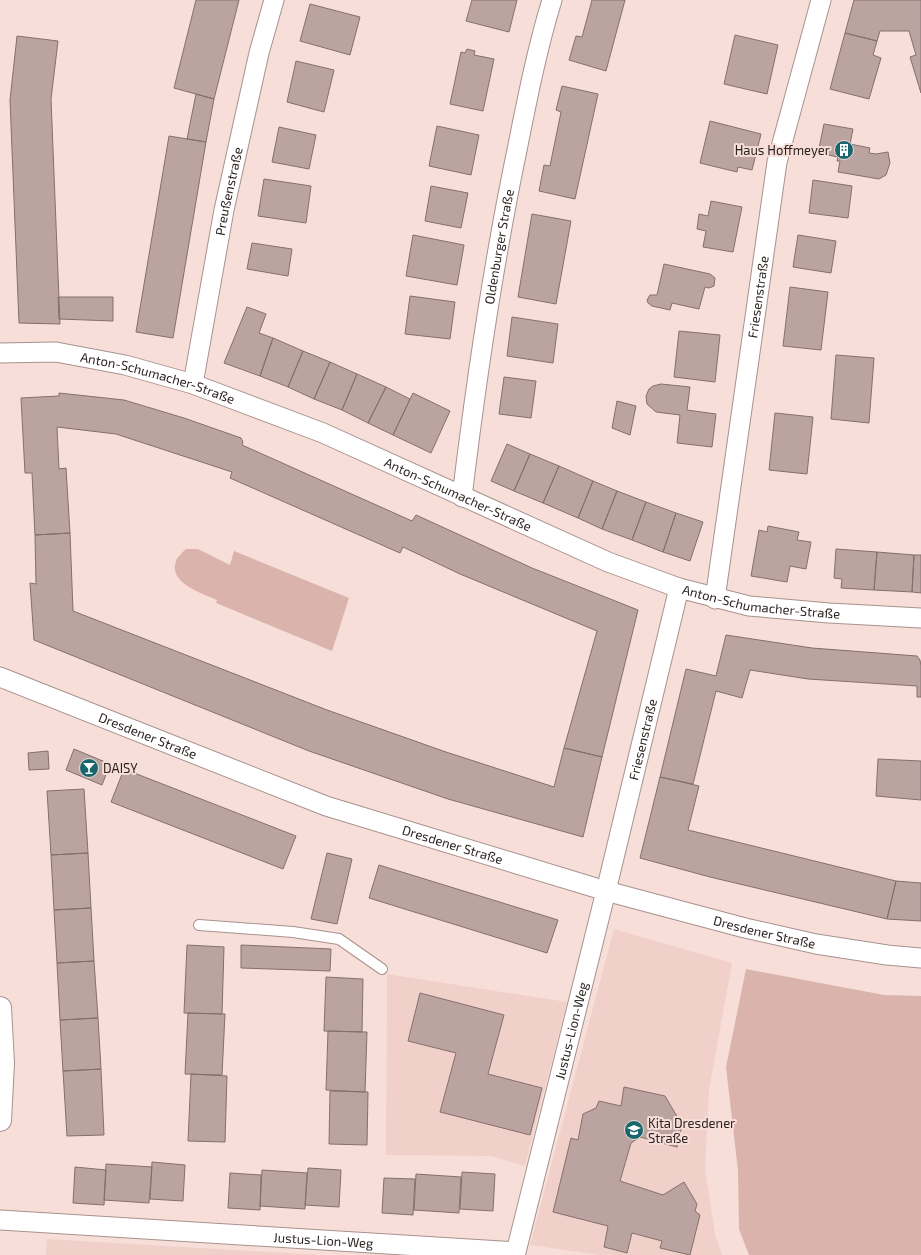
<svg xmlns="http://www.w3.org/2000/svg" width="921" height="1255" font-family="'Exo 2',sans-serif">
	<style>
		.built { fill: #f1d0ca }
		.green { fill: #dab3ac }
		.building { fill: #bba4a0; stroke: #856f6c }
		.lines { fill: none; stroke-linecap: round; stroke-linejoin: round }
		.service-casing { stroke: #a8928d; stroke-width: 12 }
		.minor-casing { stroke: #a8928d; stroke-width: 21 }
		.tertiary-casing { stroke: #a8928d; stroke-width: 24 }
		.service { stroke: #fff; stroke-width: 10 }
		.minor { stroke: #fff; stroke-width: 19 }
		.tertiary { stroke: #fff; stroke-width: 22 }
		.labels { text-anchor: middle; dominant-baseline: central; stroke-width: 4; stroke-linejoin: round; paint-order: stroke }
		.poi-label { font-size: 13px; fill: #2d2422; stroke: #f7ded9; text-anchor: start }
		.street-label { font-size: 13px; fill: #2d2422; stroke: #f7ded9 }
	</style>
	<rect width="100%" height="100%" fill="#f7ded9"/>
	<!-- built -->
	<path class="built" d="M614,929l118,34 -23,127 -4,80 10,64 7,21h-123l-69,-10z
		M387,974l180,28 -42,164 -34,-10 -105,-1z
		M47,1239l275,16h-276z"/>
	<!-- green -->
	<path class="green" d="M186,549h12l32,16 4,-14 115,47 -17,53 -116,-48 1,-3c-16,-7 -49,-17 -41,-39 1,-4 7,-9 10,-12z
		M746,969l138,26 37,1v259h-172l-10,-26 -1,-59 -12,-103z"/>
	<!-- building -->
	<path class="building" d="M196,0h43l-25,99 -40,-11z
		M472,0h45l-8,32 -43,-11z
		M592,0h33l-19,71 -37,-11 7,-24 6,1z
		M854,0h67v93l-11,-36 6,-2 -7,-24h-29l-3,10 -32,-8z
		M310,4l50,13 -10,38 -50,-14z
		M845,33l32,8 -4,14 8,3 -12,41 -39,-10z
		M735,35l43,10 -11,49 -43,-10z
		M17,36l41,5 -7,58 9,225 -41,-1 -9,-223z
		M467,49l8,2 -1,4 20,4 -11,52 -33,-7 11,-52 4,1z
		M296,61l38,9 -10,42 -37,-10z
		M562,86l36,8 -23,105 -36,-8 5,-26 6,1 11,-54 -5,-2z
		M196,94l18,5 -8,43 -19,-3z
		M710,121l51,13 -9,36 -14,-3 -1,5 -37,-9z
		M824,124l29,5 -3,15 20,4 -1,5 7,1 12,-2 2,11 -4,12 -7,4 -41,-7 2,-11h-3l1,-4 -20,-4z
		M437,126l42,9 -8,40 -42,-9z
		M279,127l37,8 -7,34 -37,-7z
		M169,136l37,6 -33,196 -37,-6z
		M264,179l47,7 -5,37 -48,-7z
		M813,180l39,6 -4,32 -39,-5z
		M431,186l37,7 -7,35 -36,-7z
		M711,201l31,6 -9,45 -30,-5 3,-16 -9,-2 2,-15 9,2z
		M532,214l39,7 -15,83 -38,-7z
		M413,235l51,10 -7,40 -51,-9z
		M798,235l38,6 -5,32 -38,-6z
		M252,243l40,6 -4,27 -41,-7z
		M664,264l46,10 5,4 -1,8 -5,2 -4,-1 -6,22 -27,-6 -2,7 -18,-4 -4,-3 -1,-3 3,-5h7z
		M790,287l38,5 -7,58 -38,-4z
		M410,296l45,6 -5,37 -45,-5z
		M58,297h55v24l-54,-2z
		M247,307l19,7 -7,19 14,5 -13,38 -36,-13z
		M512,317l46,7 -5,39 -46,-7z
		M679,331l41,4 -5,47 -41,-5z
		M273,338l30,13 -15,36 -28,-11z
		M303,351l27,11 -16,37 -26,-12z
		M836,355l38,3 -5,65 -38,-4z
		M330,362l27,12 -15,36 -28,-11z
		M357,374l29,13 -18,36 -26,-13z
		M504,377l32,4 -5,37 -32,-4z
		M661,384l29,3 -3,23 29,4 -4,33 -35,-4 3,-28 -24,-3 -9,-8 -1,-8 3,-7 4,-3z
		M386,387l24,12 -17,36 -25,-12z
		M59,393l65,7 60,18 57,20 2,4 -1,3 170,76 4,-6 116,53 106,42 -36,147 -38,-9 33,-117 -137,-57 -57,-27 -3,6 -170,-75 2,-6 -116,-38 -59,-7 2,42 7,-1 4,65 -35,2 -3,-62h-7l-4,-75 38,-2z
		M413,393l37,18 -19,42 -38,-18z
		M617,401l19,5 -6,29 -18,-7z
		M775,413l38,4 -6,57 -38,-4z
		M507,444l23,10 -16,37 -23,-10z
		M530,454l29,12 -16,37 -29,-12z
		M559,466l34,15 -15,37 -35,-15z
		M593,481l24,10 -15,38 -24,-11z
		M617,491l29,11 -14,38 -30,-11z
		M646,502l30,11 -13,39 -31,-12z
		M676,513l27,9 -13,39 -27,-9z
		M768,526l31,6 -2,8 14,2 -5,27 -16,-3 -3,16 -36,-6 8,-46 8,2z
		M70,533l3,78 254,99 119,42 108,35 10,-39 38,9 -19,80 -135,-38 -139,-48 -275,-111 -4,-57 6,1 -1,-49z
		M836,549l41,3 -3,38 -33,-2 1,-9 -8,-1z
		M877,552l37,3 -2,37 -38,-2z
		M914,555h7v38l-9,-1z
		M726,635l86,13 105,8 3,4 1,6v31h-4v-11l-109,-7 -58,-9 -8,28 -26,-7 -23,93 -33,-7 26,-108 30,7z
		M74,749l36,15 -8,21 -36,-15z
		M48,751l1,18 -20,1 -1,-17z
		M878,759l43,2v39l-45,-4z
		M124,769l172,67 -13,33 -172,-67z
		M660,777l39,9 -11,44 208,51 -9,38 -177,-42 -70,-19z
		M84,789l4,64 -37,2 -4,-64z
		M88,853l3,55 -37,2 -3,-55z
		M327,853l25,6 -15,65 -26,-5z
		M379,865l179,55 -11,33 -178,-55z
		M896,881l25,2v38l-34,-2z
		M91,908l3,53 -37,2 -3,-53z
		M187,945l37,2 -2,67 -38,-1z
		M241,945l90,4 -1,22 -89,-3z
		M94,961l4,57 -38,2 -3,-57z
		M326,977l37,2 -1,53 -38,-1z
		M420,993l84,22 -16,59 54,14 -12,47 -90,-23 16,-59 -48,-12z
		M188,1013l37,1 -3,61 -37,-1z
		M98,1018l3,51 -38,2 -3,-51z
		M328,1031l39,1 -2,60 -39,-2z
		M101,1069l3,66 -37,1 -4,-65z
		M191,1074l36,2 -2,66 -37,-1z
		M624,1087l41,9 17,29 -5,22 -37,-10 -9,6 -11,38 43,14 21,-13 13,22 -2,7 5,4 -10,40 -30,-7 2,-7 -30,-8 -5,20 -23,-6 4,-21 -55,-14 18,-74 7,2 5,-26 13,-6 3,-7 22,5z
		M330,1091l38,1 -1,53 -38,-1z
		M152,1162l33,3 -2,36 -33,-2z
		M106,1164l46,3 -3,36 -45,-3z
		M75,1167l31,3 -2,35 -31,-2z
		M308,1168l33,2 -2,37 -34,-2z
		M262,1170l45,3 -2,36 -45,-3z
		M462,1172l33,2 -2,37 -33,-2z
		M230,1173l31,2 -1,35 -32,-2z
		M416,1174l45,3 -2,36 -45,-3z
		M384,1178l31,1 -2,36 -31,-2z"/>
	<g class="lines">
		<defs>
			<path id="service" d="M199,925l94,7 46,7 43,30"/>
			<g id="minor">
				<path id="s1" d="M0,353l56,-1 69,13 68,19 130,49 285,129 71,26 70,18 80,7 92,5"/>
				<path id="s2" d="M193,384l31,-174 35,-157 15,-53"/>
				<path id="s3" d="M462,497c14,-116 31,-232 55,-347 10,-50 20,-101 35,-150"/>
				<path id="s4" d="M715,599l62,-437 44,-162"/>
				<path id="s5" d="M0,677l326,129 280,85 139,37 71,16 71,11 34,3"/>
				<path id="s6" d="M0,1220l516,32 90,-361 73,-303"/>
			</g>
			<path id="tertiary" d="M0,1008l3,55 -3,57"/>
		</defs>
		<!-- service casing -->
		<use href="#service" class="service-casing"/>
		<!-- minor casing -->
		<use href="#minor" class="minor-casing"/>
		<!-- tertiary casing -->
		<use href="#tertiary" class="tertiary-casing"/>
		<!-- service -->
		<use href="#service" class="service"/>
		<!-- minor -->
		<use href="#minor" class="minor"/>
		<!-- tertiary -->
		<use href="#tertiary" class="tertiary"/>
	</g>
	<!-- icons -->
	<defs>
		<symbol id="building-disc" viewBox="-11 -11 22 22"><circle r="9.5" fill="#19676c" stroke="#f7ded9"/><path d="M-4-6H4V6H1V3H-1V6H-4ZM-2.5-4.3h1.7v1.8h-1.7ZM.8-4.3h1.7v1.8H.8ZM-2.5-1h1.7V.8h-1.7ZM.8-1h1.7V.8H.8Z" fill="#fff"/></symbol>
		<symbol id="bar-disc" viewBox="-11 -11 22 22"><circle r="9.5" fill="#19676c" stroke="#f7ded9"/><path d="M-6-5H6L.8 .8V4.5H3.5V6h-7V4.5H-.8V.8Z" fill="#fff"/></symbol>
		<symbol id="school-disc" viewBox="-11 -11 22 22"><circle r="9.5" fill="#19676c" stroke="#f7ded9"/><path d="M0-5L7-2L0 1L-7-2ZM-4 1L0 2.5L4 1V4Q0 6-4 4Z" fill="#fff"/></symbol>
	</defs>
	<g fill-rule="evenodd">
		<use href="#building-disc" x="833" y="139" width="22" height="22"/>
		<use href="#bar-disc" x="78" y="757" width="22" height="22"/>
		<use href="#school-disc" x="623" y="1119" width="22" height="22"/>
	</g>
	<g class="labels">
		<!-- poi labels -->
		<g class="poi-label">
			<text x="830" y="150" text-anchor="end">Haus Hoffmeyer</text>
			<text x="103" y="768">DAISY</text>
			<text x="648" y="1123">Kita Dresdener<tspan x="648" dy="15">Straße</tspan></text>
		</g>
		<!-- street labels -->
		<g class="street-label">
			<text stroke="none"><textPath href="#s2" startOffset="196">Preußenstraße</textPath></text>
			<text stroke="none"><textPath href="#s3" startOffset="253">Oldenburger Straße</textPath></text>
			<text stroke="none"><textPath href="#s4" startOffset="305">Friesenstraße</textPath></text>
			<text stroke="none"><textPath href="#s1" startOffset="161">Anton-Schumacher-Straße</textPath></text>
			<text stroke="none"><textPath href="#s1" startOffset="484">Anton-Schumacher-Straße</textPath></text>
			<text stroke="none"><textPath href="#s1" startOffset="808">Anton-Schumacher-Straße</textPath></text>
			<text stroke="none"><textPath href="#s5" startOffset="159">Dresdener Straße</textPath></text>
			<text stroke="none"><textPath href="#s6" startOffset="1045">Friesenstraße</textPath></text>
			<text stroke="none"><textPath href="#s5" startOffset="483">Dresdener Straße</textPath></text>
			<text stroke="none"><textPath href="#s5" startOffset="807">Dresdener Straße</textPath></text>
			<text stroke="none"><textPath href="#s6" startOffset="745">Justus-Lion-Weg</textPath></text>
			<text stroke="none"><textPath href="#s6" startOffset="324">Justus-Lion-Weg</textPath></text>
		</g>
	</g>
</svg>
